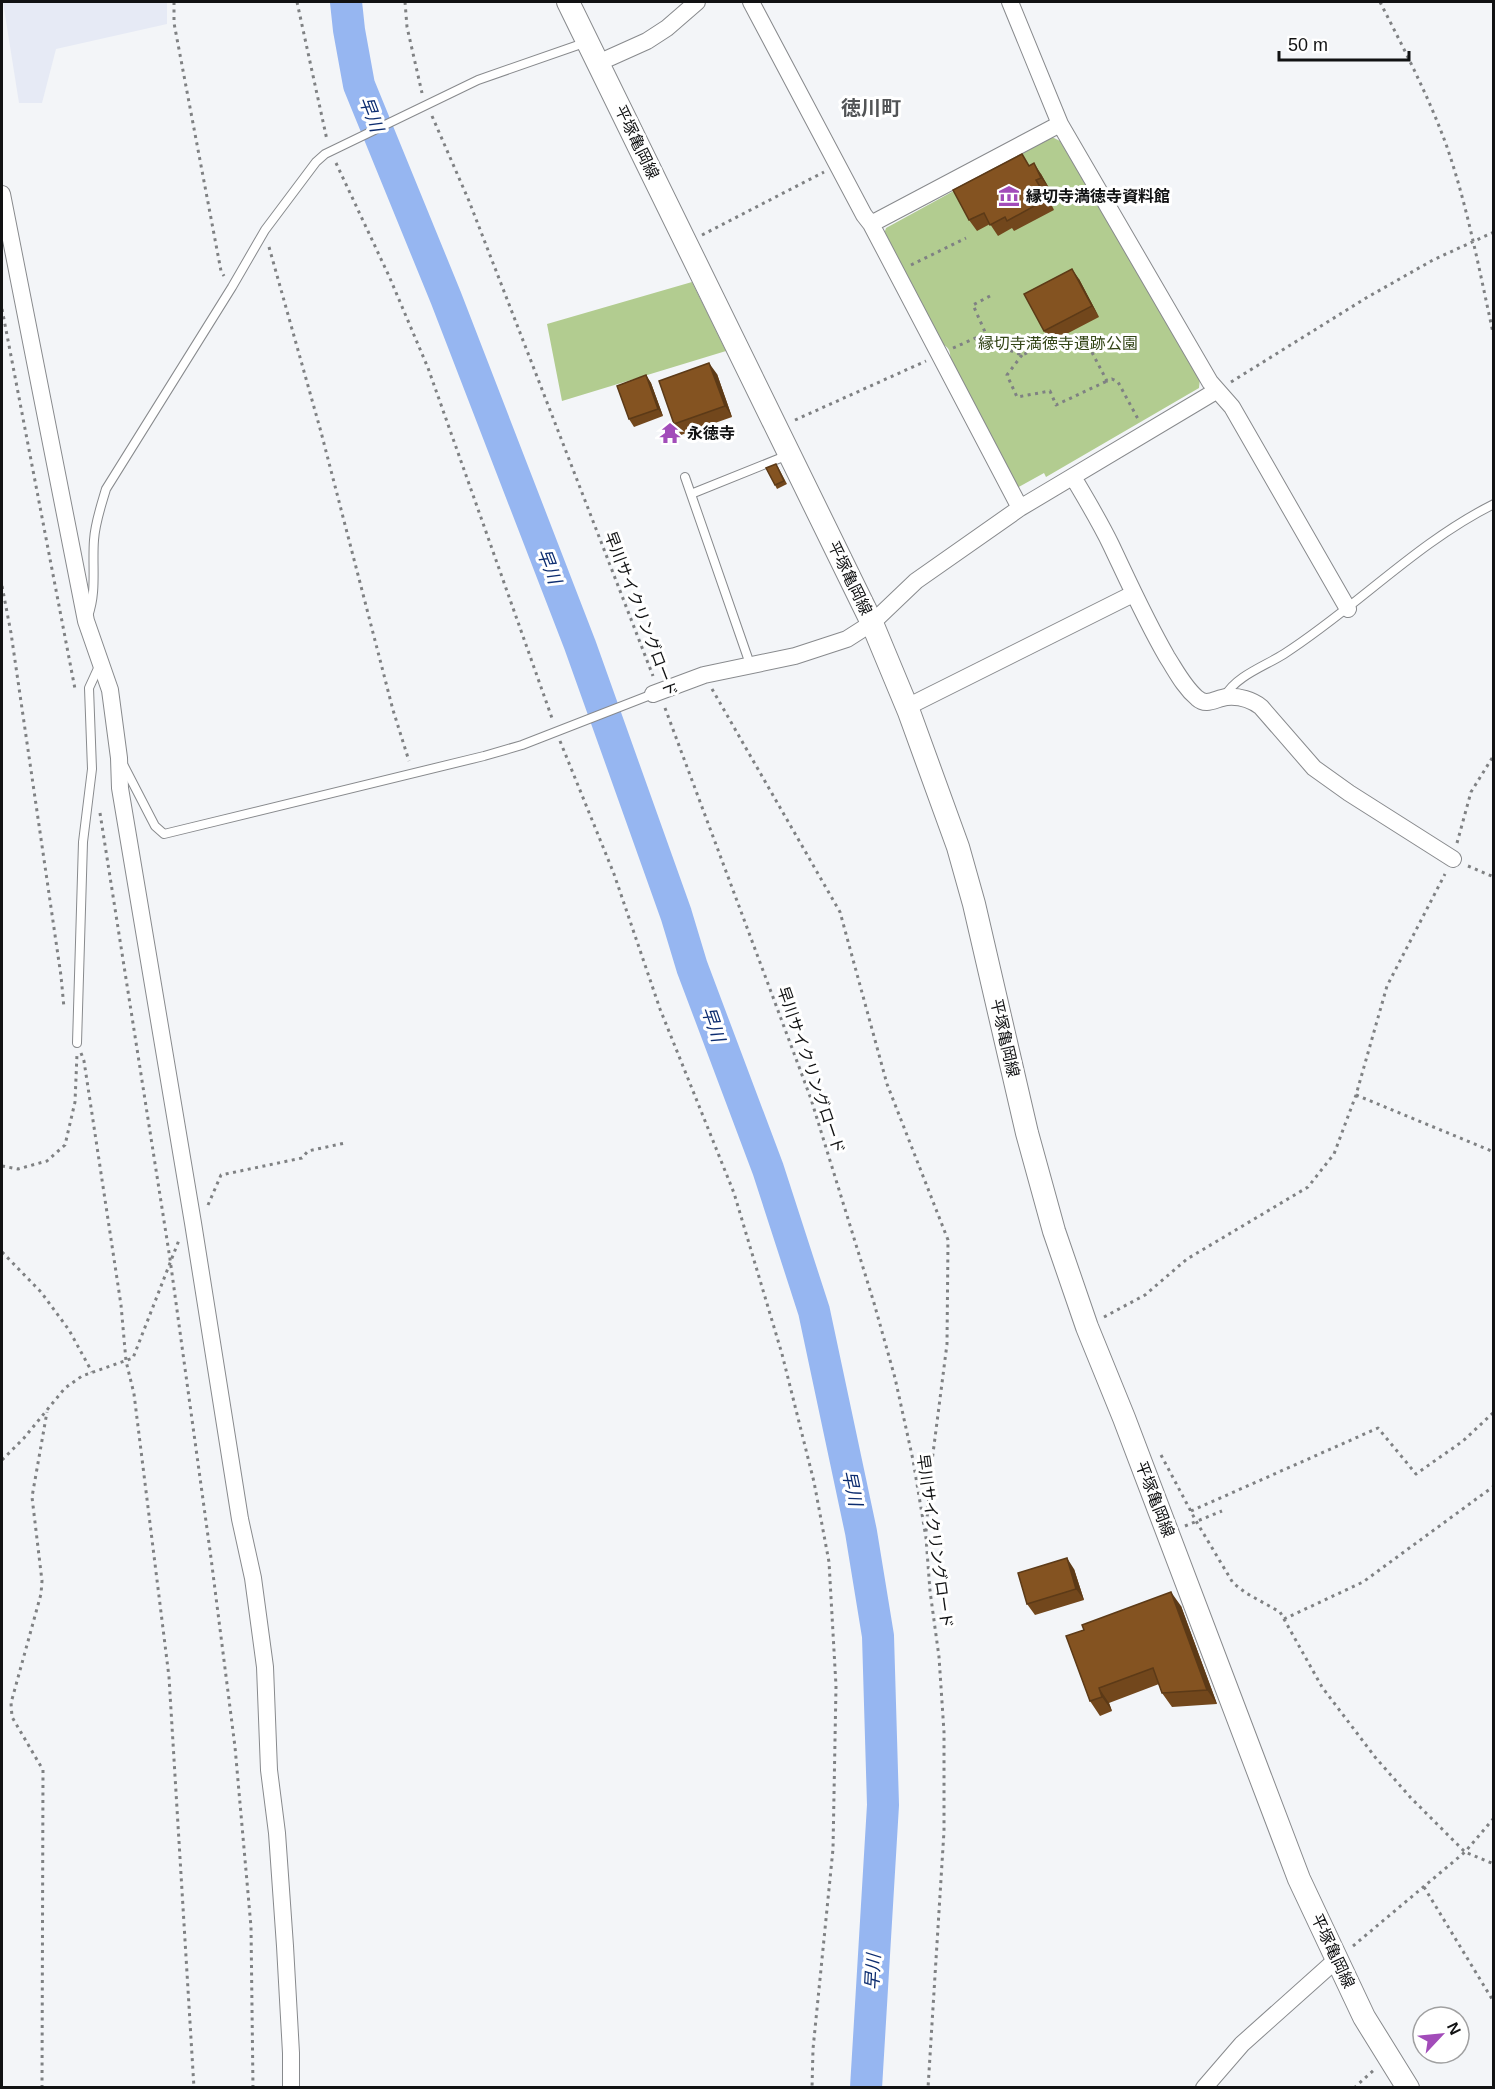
<svg xmlns="http://www.w3.org/2000/svg" width="1495" height="2089" font-family="Helvetica,'Noto Sans JP',sans-serif">
	<style>
		.built { fill: #e6eaf5 }
		.green { fill: #b2cc90 }
		.lines { fill: none; stroke-linecap: round; stroke-linejoin: round }
		.river { stroke: #96b6f1; stroke-width: 32 }
		.lane-casing { stroke: #888a8d; stroke-width: 10 }
		.street-casing { stroke: #888a8d; stroke-width: 18 }
		.secondary-casing { stroke: #888a8d; stroke-width: 24 }
		.path { stroke: #7f8183; stroke-width: 3; stroke-dasharray: 3 4.5; stroke-linecap: butt }
		.lane { stroke: #fff; stroke-width: 8 }
		.street { stroke: #fff; stroke-width: 16 }
		.secondary { stroke: #fff; stroke-width: 22 }
		.wall { fill: #72471c }
		.shaded-wall { fill: #5c3a17 }
		.building { fill: #845321; stroke: #5c3a17; stroke-width: 1.5 }
		.labels { text-anchor: middle; dominant-baseline: central; stroke-width: 6; stroke-linejoin: round; paint-order: stroke }
		.street-label { font-size: 16px; fill: #111213; stroke: #fff }
		.poi-label { font-size: 16px; font-weight: bold; fill: #111213; stroke: #fff; text-anchor: start }
		.park-label { font-size: 16px; fill: #334517; stroke: #fff }
		.water-label { font-size: 18px; font-style: italic; fill: #0d2d70; stroke: #fff }
		.quarter-label { font-size: 20px; font-weight: bold; fill: #525456; stroke: #fff }
	</style>
	<rect width="100%" height="100%" fill="#f3f5f8"/>
	<!-- built -->
	<path class="built" d="M3,2h164v22l-111,25 -14,54h-23z"/>
	<!-- green -->
	<path class="green" d="M1052,137l8,4 140,237 -1,10 -153,89 -2,-4 -29,16 -65,-126c1,-11 0,-15 -9,-20l-58,-106 3,-9z
		M692,282l34,69 -164,50 -15,-77z"/>
	<g class="lines">
		<!-- river -->
		<path class="river" d="M346,2l3,28 10,55 87,213 134,347 96,269 16,53 76,202 46,142 47,221 17,104 5,169 -17,283"/>
		<defs>
			<path id="lane" d="M685,477l65,187
				M691,494l97,-39
				M88,616c9,-24 4,-51 6,-76 1,-17 7,-34 12,-51l126,-202 33,-57 51,-68 9,-8 153,-74 109,-38
				M1225,696c11,-20 40,-30 59,-42 72,-46 132,-111 210,-150
				M124,766l31,60 9,8 320,-78 38,-11 131,-51
				M77,1043l6,-201 9,-73 -3,-81 11,-24"/>
			<path id="street" d="M751,2l113,213 7,9 149,284
				M1010,2l50,122 150,258 22,25 116,202
				M598,63l49,-22 20,-13 30,-26
				M2,194l84,427 24,69 9,68 1,30 73,435 47,296 13,59 12,89 4,103 8,63 8,113 6,107v35
				M871,224l189,-100
				M1073,477c13,22 27,45 38,68 18,38 35,76 56,112 9,14 17,30 30,41 10,9 19,0 30,-1 12,-1 25,3 34,10l53,61 35,25 104,66
				M653,694l51,-19 91,-19 52,-17 25,-16 44,-42 104,-73 196,-117
				M907,707l226,-113
				M1204,2088l38,-44 94,-84"/>
			<path id="secondary" d="M568,2l304,621 37,89 49,135 16,57 53,229 27,98 33,96 37,91 175,461 65,138 44,71"/>
		</defs>
		<!-- lane casing -->
		<use href="#lane" class="lane-casing"/>
		<!-- street casing -->
		<use href="#street" class="street-casing"/>
		<!-- secondary casing -->
		<use href="#secondary" class="secondary-casing"/>
		<!-- path -->
		<path class="path" d="M174,2v21l47,248 3,5
			M297,2l30,138
			M405,2l2,25 15,66
			M1380,2c24,47 49,95 67,145 21,61 33,127 47,190
			M432,116l37,85 184,475
			M336,163l53,113 39,92 125,353
			M702,235l122,-63
			M269,247l52,185 72,278 16,51
			M911,265l55,-27
			M990,296l-17,9 17,38 32,12 26,-11
			M2,309l73,380
			M1085,339l22,42 5,-2 6,3 20,37
			M953,348l34,-15
			M1022,355l-15,20 10,22 33,-6 6,14 51,-24
			M1231,382l135,-84 67,-38 61,-28
			M795,420l131,-59
			M2,586l9,47 50,343 3,32
			M712,689l128,223 47,172 61,156 -1,104 -16,125 -5,63
			M665,708l146,391 63,204 21,75 18,82 13,78 4,53 9,66 5,75v99l-16,257
			M560,741l54,133 46,135 74,184 48,161 32,128 15,80 7,124 -3,163 -20,200 -1,39
			M100,813l70,446 41,299 24,189 16,180 2,161
			M1457,843l14,-51 23,-37
			M1468,866l26,11
			M81,1053l3,8 37,244 5,56 8,33 35,283 25,411
			M1356,1095l138,57
			M2,1166l16,3 29,-8 18,-16 10,-43 2,-48
			M208,1205l13,-30 81,-17 6,-7 37,-8
			M2,1252l39,40 28,38 23,42
			M1104,1317l41,-22 42,-36 121,-72 26,-33 22,-59 31,-109 58,-112
			M1161,1455l35,66 37,62 13,10 34,19 42,75 53,70 36,41 54,54 29,12
			M2,1460l22,-22 41,-50 17,-12 51,-18 46,-118
			M1191,1511l187,-83 38,46 47,-33 31,-29
			M1185,1526l37,-15
			M1284,1619l79,-37 131,-96
			M1424,1887l68,112 2,-1
			M1353,1946l112,-94 29,-34
			M42,2088l1,-318 -31,-53 -1,-14 30,-109 1,-13 -10,-84 15,-85
			M1354,2088l20,-18"/>
		<!-- lane -->
		<use href="#lane" class="lane"/>
		<!-- street -->
		<use href="#street" class="street"/>
		<!-- secondary -->
		<use href="#secondary" class="secondary"/>
	</g>
	<!-- wall -->
	<path class="wall" d="M1030,165l11,9 8,14 -5,3 10,19 -40,21 -2,-3 -14,8 -8,-12 -13,7 -8,-11z
		M1079,279l20,38 -48,25 -7,-11z
		M717,374l15,43 -51,18 -7,-11z
		M646,375l5,8 12,33 -29,11 -5,-8z
		M778,467l9,17 -10,5 -2,-4z
		M1074,1569l10,31 -49,15 -8,-11z
		M1181,1606l36,98 -45,3 -10,-14 -3,-9 -50,19 3,8 -12,5 -10,-15 -24,-65z"/>
	<!-- shaded-wall -->
	<path class="shaded-wall" d="M1034,163l7,11 8,14 -8,-10z
		M1036,180l8,11 10,19 -7,-11z
		M1072,269l7,10 20,38 -7,-11z
		M709,363l8,11 15,43 -7,-11z
		M646,375l5,8 12,33 -5,-7z
		M1067,1558l7,11 10,31 -8,-11z
		M1171,1592l10,14 36,98 -10,-14z
		M1099,1688l10,15 3,8 -10,-14z"/>
	<!-- building -->
	<path class="building" d="M1022,154l7,12 5,-3 7,15 -5,2 11,19 -40,22 -2,-4 -15,8 -6,-12 -15,7 -16,-30z
		M1072,269l20,37 -48,25 -20,-37z
		M709,363l16,43 -51,18 -15,-43z
		M646,375l12,34 -29,10 -12,-33z
		M776,464l8,17 -9,4 -9,-17z
		M1067,1558l9,31 -49,15 -9,-31z
		M1171,1592l36,98 -45,3 -9,-25 -54,20 3,9 -12,4 -24,-65 18,-6 -2,-5z"/>
	<!-- icons -->
	<defs>
		<symbol id="museum-bare" viewBox="-9 -9 18 18"><path d="M0-6L6-3V-2H-6V-3ZM-5-1h2V3h-2ZM-1-1h2V3h-2ZM3-1h2V3H3ZM-6 4H6V6H-6Z" fill="#a24cb9" stroke="#fff" stroke-width="2.5" paint-order="stroke"/></symbol>
		<symbol id="temple-bare" viewBox="-9 -9 18 18"><path d="M0-6L5-2H3V0L6.5 2.5H4V6H1.5V3h-3V6H-4V2.5H-6.5L-3 0V-2H-5Z" fill="#a24cb9" stroke="#fff" stroke-width="2.5" paint-order="stroke"/></symbol>
	</defs>
	<g fill-rule="evenodd">
		<use href="#museum-bare" x="994" y="181" width="30" height="30"/>
		<use href="#temple-bare" x="655" y="418" width="30" height="30"/>
	</g>
	<g class="labels">
		<!-- street labels -->
		<g class="street-label">
			<text transform="translate(637 142) rotate(64)">平塚亀岡線</text>
			<text transform="translate(850 578) rotate(64)">平塚亀岡線</text>
			<text transform="translate(641 614) rotate(69)">早川サイクリングロード</text>
			<text transform="translate(1005 1038) rotate(77)">平塚亀岡線</text>
			<text transform="translate(811 1070) rotate(71)">早川サイクリングロード</text>
			<text transform="translate(1155 1499) rotate(69)">平塚亀岡線</text>
			<text transform="translate(935 1541) rotate(82)">早川サイクリングロード</text>
			<text transform="translate(1333 1951) rotate(65)">平塚亀岡線</text>
		</g>
		<!-- poi labels -->
		<g class="poi-label">
			<text x="1026" y="196">縁切寺満徳寺資料館</text>
			<text x="687" y="433">永徳寺</text>
		</g>
		<!-- park labels -->
		<g class="park-label">
			<text x="1058" y="343">縁切寺満徳寺遺跡公園</text>
		</g>
		<!-- water labels -->
		<g class="water-label">
			<text transform="translate(371 114) rotate(69)">早川</text>
			<text transform="translate(549 566) rotate(69)">早川</text>
			<text transform="translate(713 1024) rotate(71)">早川</text>
			<text transform="translate(852 1488) rotate(78)">早川</text>
			<text transform="translate(873 1972) rotate(-87)">早川</text>
		</g>
		<!-- quarter labels -->
		<g class="quarter-label">
			<text x="871" y="108">徳川町</text>
		</g>
	</g>
	<!-- border -->
	<rect width="1495" height="2089" fill="none" stroke="#111213" stroke-width="6"/>
	<!-- north arrow -->
	<g transform="translate(1441 2035) rotate(64)"><circle r="28" fill="#ffffff" stroke="#a0a0a1" stroke-width="1.5"/>
	<path d="M0-4.5L10 22L0 15L-10 22Z" fill="#a24cb9"/>
	<text y="-9" font-size="16" font-weight="bold" text-anchor="middle" fill="#111213">N</text>
	</g>
	<!-- scale -->
	<path d="M1279 51v9h130v-9" fill="none" stroke="#111213" stroke-width="3"/>
	<text x="1288" y="51" font-size="18" fill="#111213" stroke="#ffffff" stroke-width="4.5" paint-order="stroke">50 m</text>
</svg>
